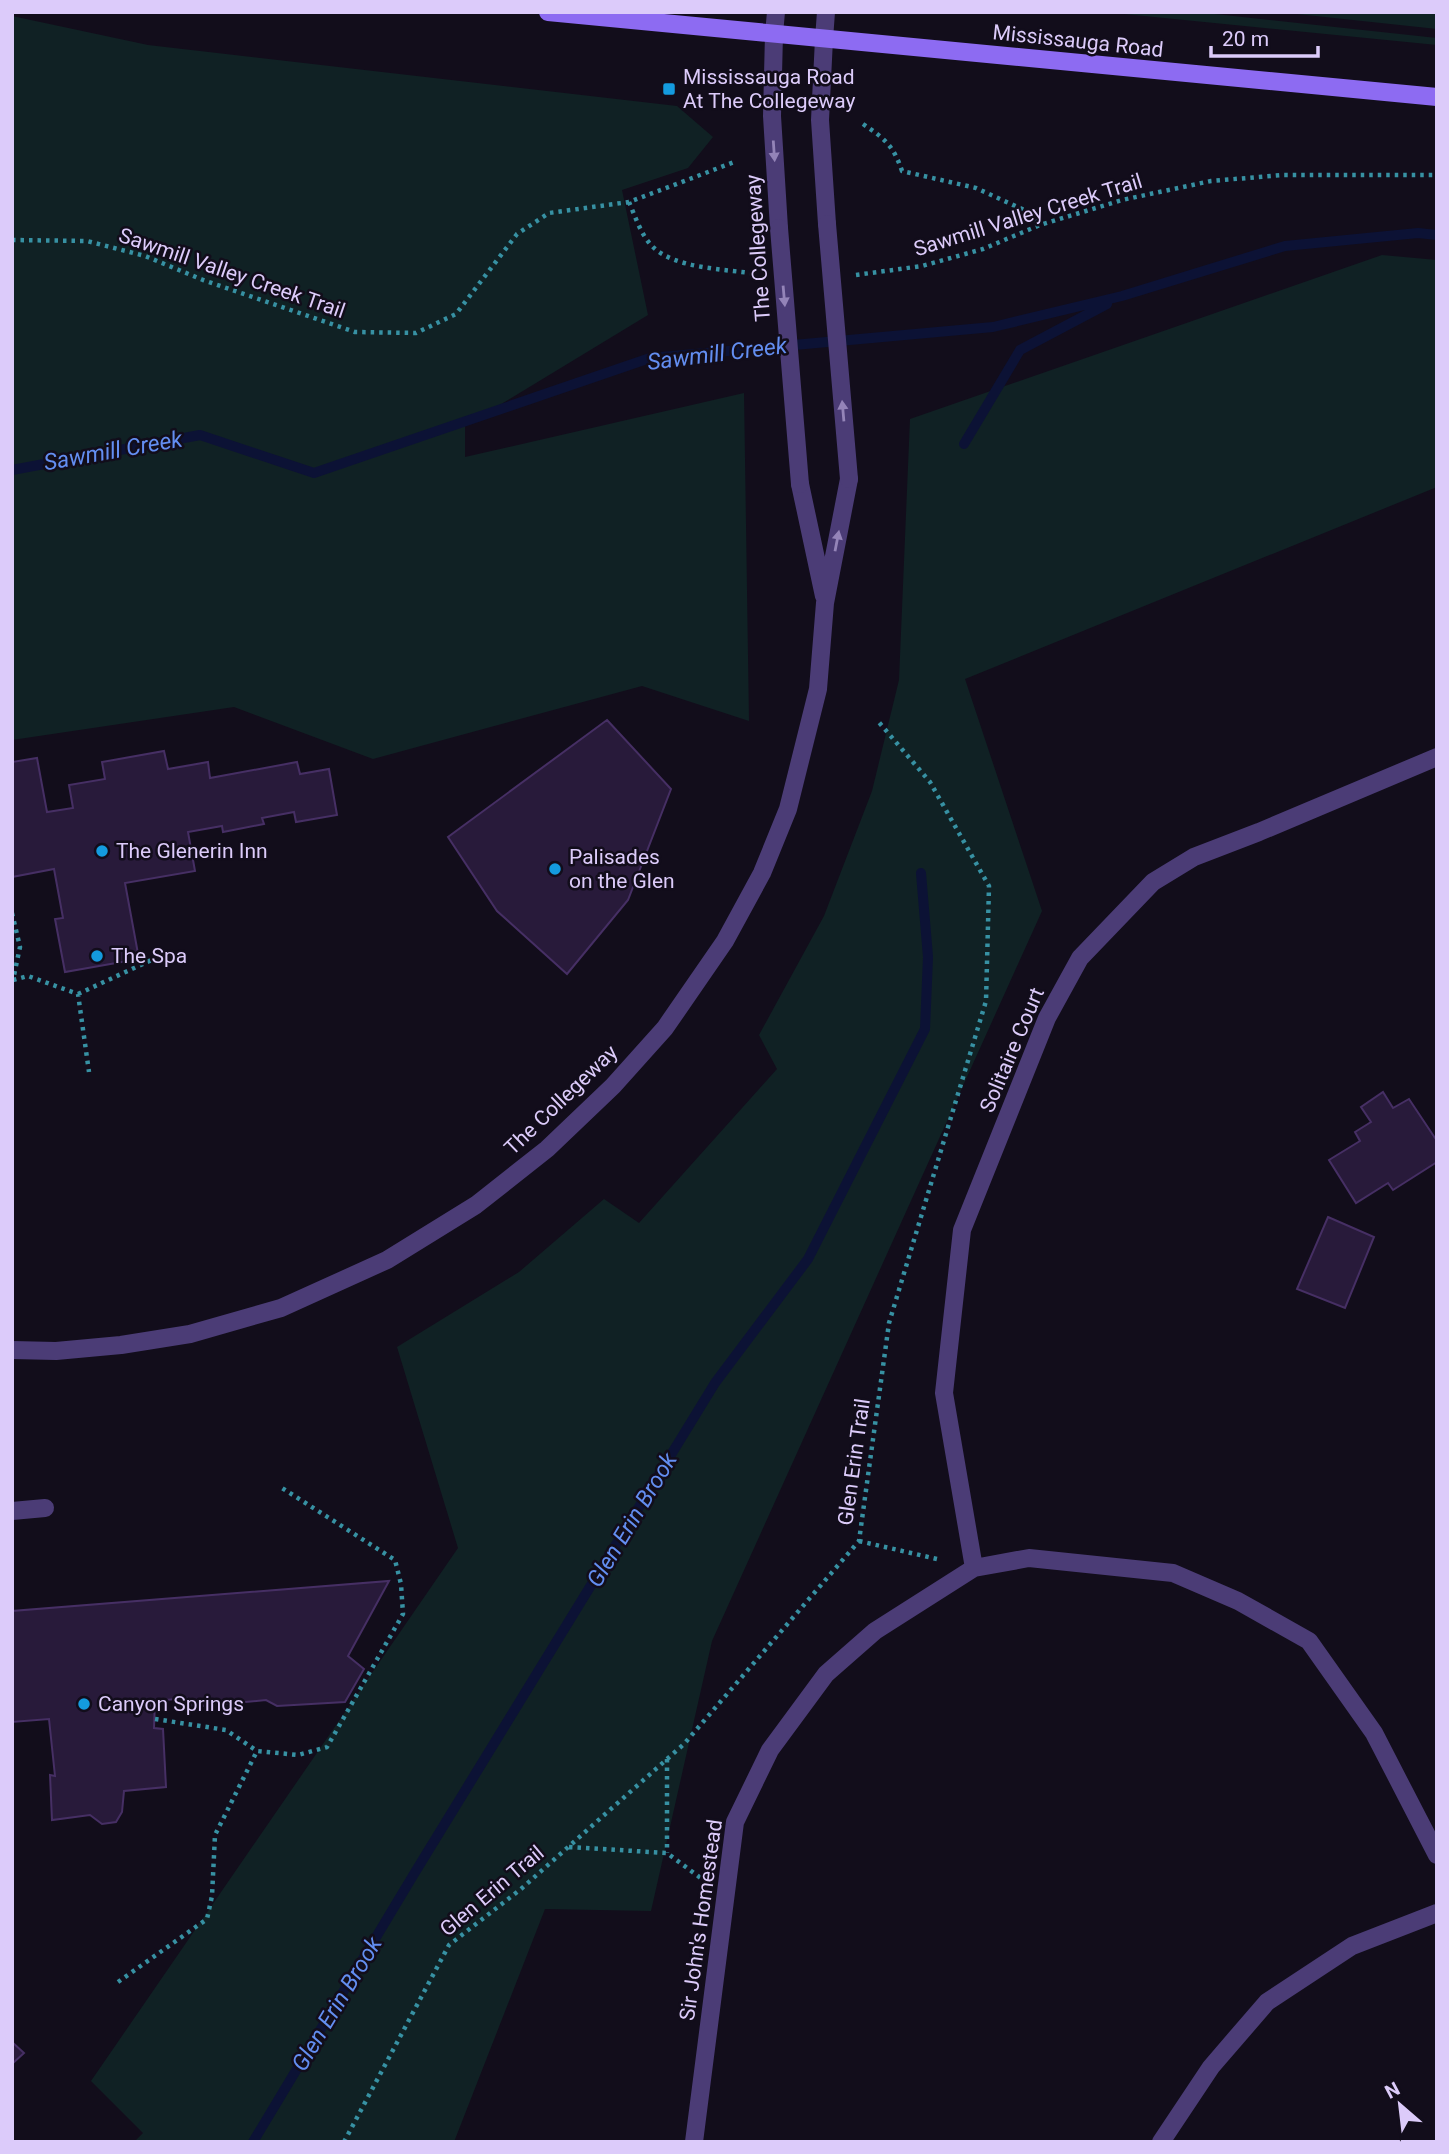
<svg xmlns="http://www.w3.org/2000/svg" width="1449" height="2154" font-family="Roboto,sans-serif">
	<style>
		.green { fill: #102124 }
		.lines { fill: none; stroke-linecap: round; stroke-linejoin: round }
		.stream { stroke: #0c1235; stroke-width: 10 }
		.building { fill: #281a3a; stroke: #462f64; stroke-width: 2 }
		.path { stroke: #3791a3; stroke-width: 4.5; stroke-dasharray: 3.5 5; stroke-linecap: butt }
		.service { stroke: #4b3c76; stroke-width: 18 }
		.minor { stroke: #4b3c76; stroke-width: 18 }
		.tertiary { stroke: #4b3c76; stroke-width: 18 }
		.secondary { stroke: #8d6bf2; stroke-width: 18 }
		.tertiary-bridge { stroke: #4b3c76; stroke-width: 18 }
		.oneway { fill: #9484b8 }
		.poi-dot { fill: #149bde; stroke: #120d1b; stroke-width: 2.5 }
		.labels { text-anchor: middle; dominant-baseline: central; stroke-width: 5; stroke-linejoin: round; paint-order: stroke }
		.street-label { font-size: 21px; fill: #dccbfa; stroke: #120d1b }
		.poi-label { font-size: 21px; fill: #dccbfa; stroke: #120d1b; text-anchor: start }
		.water-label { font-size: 23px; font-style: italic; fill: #638ef1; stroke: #120d1b }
	</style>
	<rect width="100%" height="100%" fill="#120d1b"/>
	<!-- green -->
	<path class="green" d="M1104,12h93l240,26v7z
		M1278,12h159v17z
		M12,16l136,29 529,61 36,31 -25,31 -66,22 26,125 -183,111v31l279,-64 5,328 -107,-35 -269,73 -139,-52 -222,33z
		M1382,255l55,5v227l-472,192 77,232 -330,730 -61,270 -106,-2 -91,233h-320l9,-9 -52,-52 367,-533 -61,-201 122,-75 85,-73 35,24 138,-154 -18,-34 65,-119 48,-125 27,-111 11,-261z"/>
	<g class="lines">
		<!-- stream -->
		<path class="stream" d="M964,444l56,-94 87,-46
			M12,470l188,-35 114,38 336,-115 343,-31 129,-31 163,-50 133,-13 19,2
			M253,2142l161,-268 301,-491 93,-124 117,-230 3,-72 -7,-84"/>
	</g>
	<!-- building -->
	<path class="building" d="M607,720l64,69 -43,111 -61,74 -70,-63 -49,-74z
		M164,751l4,18 40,-7 2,16 87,-16 3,12 29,-5 8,46 -41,7 -2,-10 -32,6 2,6 -41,8 -1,-6 -34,6 7,39 -70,12 14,76 -74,13 -10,-53 8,-1 -9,-49 -42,8v-115l25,-4 10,54 26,-4 -4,-23 36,-6 -3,-17z
		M1383,1092l10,16 16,-9 28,42v21l-44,28 -5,-7 -32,20 -27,-43 31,-19 -5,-9 16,-10 -10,-15z
		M1328,1217l46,20 -29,71 -48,-19z
		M389,1581l-41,75 16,13 -19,33 -68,4 -11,-6 -73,7 -6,-9 -32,3 -1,27 9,1 3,58 -42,4 -2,21 -6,10 -14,2 -12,-9 -38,5 -2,-45 5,1 -6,-57 -37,3v-111z
		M12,2042l12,11 -12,11z"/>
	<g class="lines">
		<!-- path -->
		<path class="path" d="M863,124c22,15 30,21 39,47l74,17 48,22 16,15
			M629,202c6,14 12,33 23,44 22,23 74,23 105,28
			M12,240l75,1 58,15 58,24 152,52 61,1 40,-19 61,-80 32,-21 80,-11 108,-41
			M856,275l66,-9 61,-17 57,-24 82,-25 89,-19 72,-6h154
			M12,913l8,34 -7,33
			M13,980l15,-4 50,18 11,78
			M78,994l82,-38
			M859,1541l78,18
			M155,1719l71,11 31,21 41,4 29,-8 76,-133 -2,-30 -6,-24 -113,-72
			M667,1759v94
			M569,1847l98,6 35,26
			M118,1982l89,-63 5,-23 3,-61 42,-84
			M344,2142l105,-197 72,-56 163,-145 175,-203 30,-218 97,-322 3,-115 -59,-104 -53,-62"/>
		<!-- service -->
		<path class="service" d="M12,1511l33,-3"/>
		<!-- minor -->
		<path class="minor" d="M774,34l2,-22
			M824,39l2,-27
			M974,1568l-30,-175 18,-163 85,-212 33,-60 73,-76 41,-25 65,-25 178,-75
			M694,2142l41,-320 35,-72 56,-76 49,-43 99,-63 55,-10 144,15 65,28 71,40 65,92 63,122
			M1161,2142l50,-75 56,-65 85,-56 85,-33"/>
		<!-- tertiary -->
		<path class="tertiary" d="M774,34l-2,82 7,112
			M824,39l-4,81 7,104
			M800,484l24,112
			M12,1350l44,1 65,-6 69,-11 91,-26 106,-48 89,-55 71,-56 66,-63 52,-58 60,-87 37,-68 26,-64 30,-120 7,-86 24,-124"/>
		<!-- secondary -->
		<path class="secondary" d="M548,12l889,85"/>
		<!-- tertiary-bridge -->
		<path class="tertiary-bridge" d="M827,224l22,255
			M779,228l21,256"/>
	</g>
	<!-- one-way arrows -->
	<defs><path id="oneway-solid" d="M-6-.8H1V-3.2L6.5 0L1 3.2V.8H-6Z" transform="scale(1.75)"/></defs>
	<g class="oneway">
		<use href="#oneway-solid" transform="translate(774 151) rotate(86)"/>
		<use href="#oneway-solid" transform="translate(784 296) rotate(85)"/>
		<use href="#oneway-solid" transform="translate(843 411) rotate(-95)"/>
		<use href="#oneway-solid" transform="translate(837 541) rotate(-79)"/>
	</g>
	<!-- markers -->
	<g class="poi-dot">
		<rect x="662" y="82" width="14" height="14" rx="3.5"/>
		<circle cx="102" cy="851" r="7"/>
		<circle cx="555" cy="869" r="7"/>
		<circle cx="97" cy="956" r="7"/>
		<circle cx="84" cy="1704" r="7"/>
	</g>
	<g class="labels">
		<!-- street labels -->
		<g class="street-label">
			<text transform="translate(1078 41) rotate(6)">Mississauga Road</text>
			<text transform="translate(1028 215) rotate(-17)">Sawmill Valley Creek Trail</text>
			<text transform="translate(758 248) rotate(-94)">The Collegeway</text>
			<text transform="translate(232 273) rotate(19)">Sawmill Valley Creek Trail</text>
			<text transform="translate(1012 1050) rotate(-67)">Solitaire Court</text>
			<text transform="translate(561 1100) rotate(-44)">The Collegeway</text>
			<text transform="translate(854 1462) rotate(-82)">Glen Erin Trail</text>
			<text transform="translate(492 1891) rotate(-40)">Glen Erin Trail</text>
			<text transform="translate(701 1920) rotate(-82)">Sir John's Homestead</text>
		</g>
		<!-- poi labels -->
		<g class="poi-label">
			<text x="683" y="77">Mississauga Road<tspan x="683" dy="24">At The Collegeway</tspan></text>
			<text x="116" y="851">The Glenerin Inn</text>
			<text x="569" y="857">Palisades<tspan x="569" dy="24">on the Glen</tspan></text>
			<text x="111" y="956">The Spa</text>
			<text x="98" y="1704">Canyon Springs</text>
		</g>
		<!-- water labels -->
		<g class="water-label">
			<text transform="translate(717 354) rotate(-7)">Sawmill Creek</text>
			<text transform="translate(113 451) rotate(-10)">Sawmill Creek</text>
			<text transform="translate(632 1520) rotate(-59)">Glen Erin Brook</text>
			<text transform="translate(337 2004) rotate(-59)">Glen Erin Brook</text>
		</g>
	</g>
	<!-- border -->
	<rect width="1449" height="2154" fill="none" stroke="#dccbfa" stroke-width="28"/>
	<!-- north arrow -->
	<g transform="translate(1400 2105) rotate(332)" stroke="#120d1b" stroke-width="5" paint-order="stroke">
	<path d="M0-5L12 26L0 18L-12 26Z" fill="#dccbfa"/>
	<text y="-10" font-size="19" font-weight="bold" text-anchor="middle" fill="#dccbfa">N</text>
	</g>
	<!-- scale -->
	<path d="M1211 46v10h107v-10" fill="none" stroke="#dccbfa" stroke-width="3.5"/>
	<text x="1222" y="46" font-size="21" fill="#dccbfa" stroke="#120d1b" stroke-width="5" paint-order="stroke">20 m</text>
</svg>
